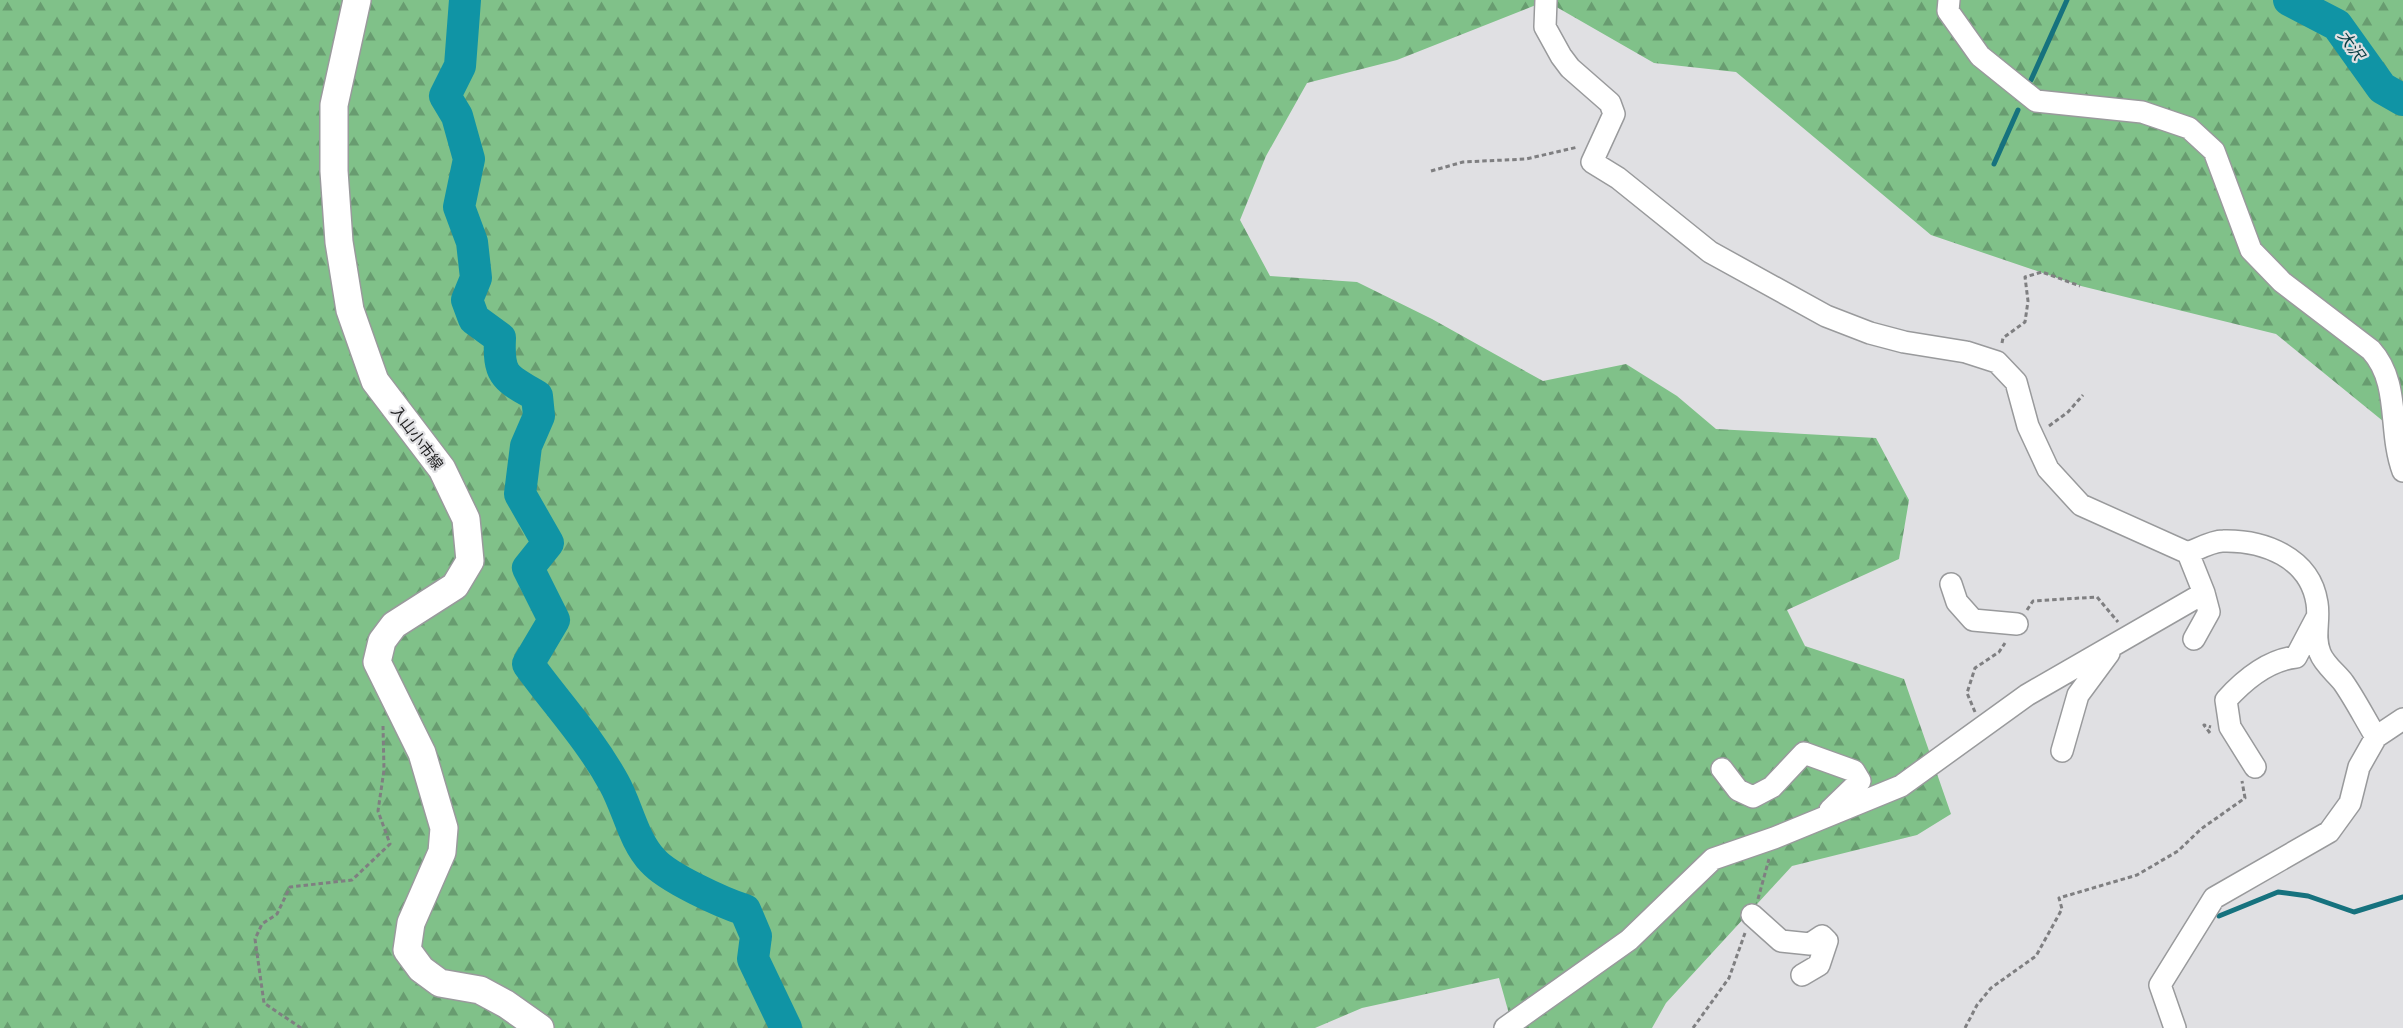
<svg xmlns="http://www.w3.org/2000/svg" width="2403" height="1028" font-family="'Roboto Condensed','Noto Sans JP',sans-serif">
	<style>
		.forest { fill: url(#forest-firs) }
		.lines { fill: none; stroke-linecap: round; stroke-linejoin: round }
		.stream { stroke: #16727e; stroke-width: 5 }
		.river { stroke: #1094a5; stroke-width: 32 }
		.minor-casing { stroke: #999a9c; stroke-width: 24 }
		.major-casing { stroke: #999a9c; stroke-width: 30 }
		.path { stroke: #7f7f81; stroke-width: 3; stroke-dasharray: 4.5 3; stroke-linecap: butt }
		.minor { stroke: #fff; stroke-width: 21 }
		.major { stroke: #fff; stroke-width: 27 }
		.labels { text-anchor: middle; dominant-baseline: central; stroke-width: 4.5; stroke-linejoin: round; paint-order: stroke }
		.street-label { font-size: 15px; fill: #232324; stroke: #e0e0e3 }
		.water-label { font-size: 16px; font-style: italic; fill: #083d44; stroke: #e0e0e3 }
	</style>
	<defs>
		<pattern id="forest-firs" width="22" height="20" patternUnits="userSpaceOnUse" patternTransform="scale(1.5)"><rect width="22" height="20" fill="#80c189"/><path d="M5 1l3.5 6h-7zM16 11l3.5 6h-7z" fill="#689c70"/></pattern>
	</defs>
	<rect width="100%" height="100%" fill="#e0e0e3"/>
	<!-- forest -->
	<path class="forest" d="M0,0h2403v447l-9,-17 -118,-96 -195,-48 -150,-51 -195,-163 -82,-9 -108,-62 -149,59 -90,23 -41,73 -26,64 30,56 87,6 75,37 111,62 83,-17 51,32 39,33 160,9 33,62 -10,59 -112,51 18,36 99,33 47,135 -34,21 -125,31 -126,137 -14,25h-139l-14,-50 -137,30 -47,20h-1315z"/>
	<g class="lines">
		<!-- stream -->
		<path class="stream" d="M2031,80l36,-80
			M1994,164l24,-54
			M2219,916l59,-24 30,4 46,16 49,-15"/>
		<!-- river -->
		<path class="river" d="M465,0l-5,66 -15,30 12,20 12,43 -10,48 13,35 4,36 -9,22 7,19 26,19c-2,39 6,40 37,58l2,20 -13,30 -6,48 28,49 -20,25 26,52 -26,44c29,40 62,75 86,119 14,25 19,57 39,78 15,17 70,42 92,49l11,26 -3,23 33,69
			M2289,0l48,25 45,63 21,12"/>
		<defs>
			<path id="minor" d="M1546,0l-1,27 16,29 9,12 40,35 4,11 -22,48 26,16 92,74 116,64 44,17 34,9 62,10 31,10 19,20 12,44 20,43 33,36 107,48c10,-4 24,-12 35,-12 40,-1 87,16 94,62 3,18 -4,33 3,50 4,11 16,20 23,29 12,17 22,37 33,55
				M1949,0l-1,11 32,45 56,45 106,11 47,16 25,23 37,99 31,32 89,68c30,33 17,81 32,121
				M1951,584l6,18 16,18 44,4
				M2194,639l15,-27 -5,-19
				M2062,751l16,-56 31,-42
				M2255,767l-25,-40 -4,-27c19,-21 42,-40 70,-43l20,-38
				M1722,769l16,21 15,7 19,-10 32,-34 50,18 6,10 -30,29
				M1752,915l29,26 29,3 12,-8 5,5 -8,24 -17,10
				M1505,1028l124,-88 84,-81 61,-21 127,-52 126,-91 177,-102 -16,-40
				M2175,1028l-15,-43 54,-87 115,-66 21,-29 9,-36 17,-30 27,-18"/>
			<path id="major" d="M357,0l-23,105v66l5,71 11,68 25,71 67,88 24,50 4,42 -15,25 -61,39 -12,16 -5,21 45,91 22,75 -2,24 -31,71 -4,27 14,19 19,14 40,7 26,14 34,24"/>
		</defs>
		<!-- minor casing -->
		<use href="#minor" class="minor-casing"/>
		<!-- major casing -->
		<use href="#major" class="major-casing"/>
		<!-- path -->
		<path class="path" d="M1431,171l32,-9 63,-3 52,-12
			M2002,343l1,-5 22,-16 3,-21 -3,-24 17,-5 38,14
			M2049,426l19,-14 15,-17
			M2027,610l6,-9 64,-4 21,25
			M1975,712l-8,-19 8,-25 24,-16 6,-9
			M2210,733l-6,-8 7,2
			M1758,899l11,-40
			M301,1028l-37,-25 -9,-64 7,-15 15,-10 13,-27 62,-7 38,-36 -12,-33 6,-41 -1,-44
			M1693,1028l36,-50 16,-45
			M1965,1028l12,-23 14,-17 45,-32 26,-47 -3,-11 78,-23 41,-24 23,-22 44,-31 -3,-17"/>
		<!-- minor -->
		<use href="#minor" class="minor"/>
		<!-- major -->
		<use href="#major" class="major"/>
	</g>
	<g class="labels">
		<!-- street labels -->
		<g class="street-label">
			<text transform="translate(417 438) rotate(53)">入山小市線</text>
		</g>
		<!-- water labels -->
		<g class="water-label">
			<text transform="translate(2351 45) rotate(54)">大沢</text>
		</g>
	</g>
</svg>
